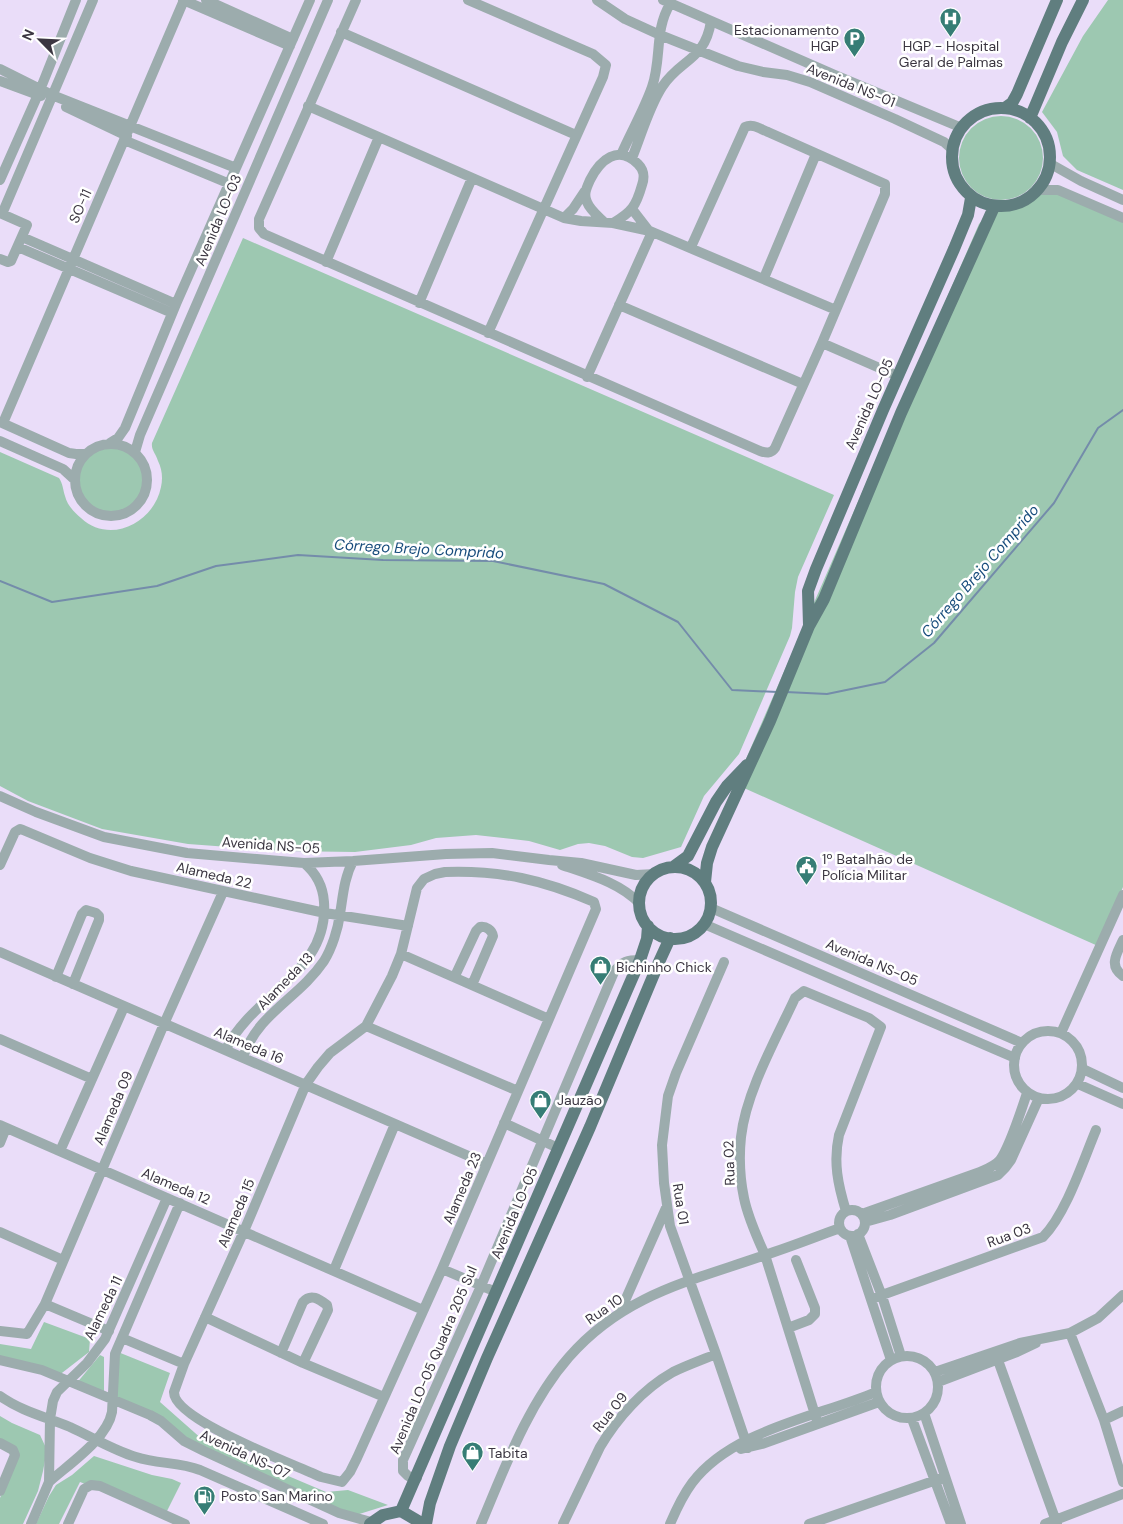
<svg xmlns="http://www.w3.org/2000/svg" width="1123" height="1524" font-family="'DM Sans',sans-serif">
	<style>
		.green { fill: #9dc8b1 }
		.lines { fill: none; stroke-linecap: round; stroke-linejoin: round }
		.stream { stroke: #748caa; stroke-width: 2 }
		.minor { stroke: #9cacad; stroke-width: 10 }
		.major { stroke: #607e7f; stroke-width: 12 }
		.labels { text-anchor: middle; dominant-baseline: central; stroke-width: 5; stroke-linejoin: round; paint-order: stroke }
		.poi-label { font-size: 14px; fill: #3b3641; stroke: #fff; text-anchor: start }
		.street-label { font-size: 14px; fill: #3b3641; stroke: #fff }
		.water-label { font-size: 15px; font-style: italic; fill: #174c7c; stroke: #fff }
	</style>
	<rect width="100%" height="100%" fill="#eaddf9"/>
	<!-- green -->
	<path class="green" d="M1108,0h15v190l-46,-20 -14,-14 -6,-24 -15,-20 41,-76z
		M959 158a42 42 0 1 1 84 0a42 42 0 1 1-84 0Z
		M1037,190h21l65,28v669l-25,59 -363,-162 244,-560 15,-17 23,-3z
		M243,238l591,257 -36,82 -3,15 -3,36 -2,8 -51,118 -35,42 -23,51 -38,11 -11,-1 -27,-11 -16,-3 -11,1 -18,6 -31,-9 -53,-6 -40,3 -25,7 -56,7 -73,-1 -94,-7 -86,-15 -74,-28 -28,-15v-334l59,26c4,6 4,12 6,18 2,9 9,16 16,22 29,27 73,5 80,-31 2,-9 1,-18 -3,-26 -2,-7 -7,-11 -6,-18z
		M79 480a32 32 0 1 1 64 0a32 32 0 1 1-64 0Z
		M44,1322l46,17 -1,13 -31,24c-19,-8 -37,-18 -58,-18v-14l31,5z
		M118,1352l52,21 -10,29 43,38 123,52 22,-2 40,15 -35,11 -143,-59 -50,-36 -43,-24z
		M100,1355l4,2v38l-28,-11z
		M0,1416l12,7 28,12 7,15 -4,21 -5,20 -15,33h-23v-26l18,-43 -18,-8z
		M94,1456l58,19 20,4 9,4 -16,32 -85,-33 -21,42h-23l13,-28 7,-11 16,-10z"/>
	<g class="lines">
		<!-- stream -->
		<path class="stream" d="M0,581l52,21 105,-16 59,-20 82,-11 85,5 110,1 111,23 74,38 54,68 45,2
			M786,692l41,2 58,-12 49,-39 120,-140 44,-75 25,-18"/>
		<!-- minor -->
		<path class="minor" d="M183,0l107,46
			M206,0l87,39
			M356,0l-97,219v9l5,6 496,217c6,2 11,3 15,-3l47,-105 63,-149v-10l-117,-52c-8,-3 -15,-9 -23,-5l-54,120
			M468,0l125,54 13,11 -3,12 -115,256
			M597,0l28,19 35,16 78,31 25,6 24,3 23,7 85,37 49,23 8,7
			M663,0l172,75 127,53
			M341,32l235,103
			M0,69l52,26 184,73
			M0,81l41,15
			M308,106l256,112 17,3 32,2 37,8 186,79
			M66,107l61,29
			M124,140l106,44
			M621,155c10,-23 23,-45 31,-68 10,-29 2,-56 18,-83
			M632,158c9,-22 17,-51 30,-71 18,-28 43,-26 49,-66
			M1049,163l32,18 42,19
			M0,180l40,-90 36,-90
			M1037,190h21l65,28
			M632,209l17,22
			M0,213l27,12 -16,36 -3,1 -8,-3
			M2,214l91,-214
			M564,218l9,-9 12,-18
			M604,222c-6,-6 -14,-12 -17,-20 -4,-8 0,-15 3,-22 10,-20 28,-36 48,-16 6,6 7,12 4,21 -6,21 -10,27 -29,38
			M22,237l154,67
			M18,247l154,66
			M326,262l53,-125
			M764,278l52,-124
			M419,303l53,-125
			M619,305l184,79
			M822,343l76,33
			M587,377l65,-145
			M0,422l69,31 7,1h10
			M3,423l181,-423
			M0,441l63,28 12,11
			M110,443l8,-5 7,-10 51,-124 134,-304
			M75 480a36 36 0 1 1 72 0a36 36 0 1 1-72 0Z
			M135,452l5,-17 188,-435
			M0,796l36,16 68,25 83,16 117,10 49,-2 93,-7 46,-1 57,7 32,3 55,12 19,-1
			M0,865l15,-33 5,-3 3,1 67,28 41,13 194,42 83,13
			M562,865c26,9 59,18 78,39
			M445,872c55,-2 99,8 149,30l2,7 -154,360 -85,189 -7,14 -8,10 -21,-5c-25,-12 -148,-57 -147,-85l10,-28 60,-133 62,-147 12,-17 12,-14 36,-27 26,-50 9,-22 16,-66 7,-9 11,-5z
			M711,908l311,135
			M704,924l311,134
			M1123,940c-6,13 -15,26 0,36
			M0,952l487,212
			M401,954l148,65
			M724,962l-48,111 -8,23 -6,49 2,38 6,43 46,128 32,94
			M455,976l21,-45 4,-4c6,-1 12,3 13,9l-21,49
			M56,977l26,-63 4,-4 10,3 3,3v4l-26,64
			M366,1026l152,65
			M1014 1065a34 34 0 1 1 68 0a34 34 0 1 1-68 0Z
			M1061,1033l62,-138
			M0,1039l92,40
			M226,1049c28,-56 103,-76 98,-147 -1,-15 -8,-29 -20,-39
			M243,1057c15,-44 56,-59 81,-96 8,-13 14,-32 16,-47 3,-18 4,-36 13,-53
			M1083,1069l40,19
			M1078,1084l45,20
			M504,1123l54,25
			M0,1125l423,185
			M0,1143l6,-15
			M60,1151l64,-144
			M839 1223a13 13 0 1 1 26 0a13 13 0 1 1-26 0Z
			M862,1214l118,-42c7,-3 15,-6 20,-12 10,-14 21,-49 27,-67
			M865,1222l25,-7 108,-40 7,-7 6,-8 28,-62
			M0,1232l63,28
			M858,1234l24,62 19,60
			M850,1236l41,124
			M442,1269l54,23
			M334,1270l61,-146
			M871,1299l172,-62c23,-23 40,-76 53,-107
			M45,1304l64,27
			M620,1312l46,-104
			M205,1317l98,46 81,34
			M788,1328l21,-8 6,-6v-6l-19,-48
			M0,1331l27,3 18,-30 119,-280 59,-132
			M1070,1333l34,87 19,62
			M122,1338l62,26
			M995,1352l62,172
			M281,1353l22,-51c8,-9 16,-3 24,3l1,5 -25,53
			M876 1387a31 31 0 1 1 62 0a31 31 0 1 1-62 0Z
			M0,1360l42,10 108,45 11,6 23,20 20,10 135,62 32,9
			M935,1372l85,-29 50,-10 28,-15 25,-23
			M938,1382l79,-30 19,-9
			M0,1396c21,15 46,21 70,31 22,10 43,23 66,30 21,7 43,5 64,13l123,54
			M924,1413l37,111
			M912,1419l39,105
			M1104,1420l19,-9
			M818,1424l-53,-169c-8,-18 -17,-37 -21,-57 -4,-19 -5,-42 -3,-61 5,-45 35,-98 54,-139l9,-7 65,27 12,9 -42,108c-6,27 -1,50 7,76
			M0,1443l13,7 2,5 -15,36
			M741,1449l21,-5 117,-42
			M417,1478l-9,-2 -5,-5v-11l78,-174 133,-314c8,-11 14,-12 26,-12
			M49,1482c20,-18 58,-43 63,-70l3,-58 65,-151
			M31,1524l18,-42 1,-63 3,-18 4,-9 30,-29 18,-24 62,-141
			M68,1524l16,-35 7,-4 9,1 85,38
			M481,1524c24,-57 47,-120 88,-167 55,-63 122,-76 196,-102 25,-8 50,-18 75,-27
			M563,1524l37,-77c17,-29 43,-58 73,-75 14,-7 29,-12 43,-18
			M670,1524c6,-14 13,-29 22,-41 40,-53 125,-66 184,-91
			M809,1524l136,-47
			M1045,1524l78,-30"/>
		<!-- major -->
		<path class="major" d="M1005,108l7,-5 5,-9 40,-94
			M952 157a49 49 0 1 1 98 0a49 49 0 1 1-98 0Z
			M1030,118l32,-76 21,-42
			M809,625l-1,-34 8,-22 67,-159 71,-161 14,-34 3,-17
			M673,867l15,-11 28,-54 11,-16 20,-21
			M639 903a36 36 0 1 1 72 0a36 36 0 1 1-72 0Z
			M705,882l2,-19 5,-16 58,-126 39,-95 15,-27 77,-186 93,-206
			M401,1511l239,-551 7,-21 1,-13
			M370,1524l13,-9 18,-4 22,13
			M426,1524l4,-21 20,-57 37,-88 103,-231 69,-165 11,-24"/>
	</g>
	<!-- icons -->
	<defs>
		<symbol id="hospital-pin" viewBox="-11 -11 22 30"><path d="M0 17L-7.5 6A9.5 9.5 0 1 1 7.5 6Z" fill="#367d75" stroke="#fff"/><path d="M-5-5h3v3.5h4V-5h3V5h-3V1.5h-4V5h-3Z" fill="#fff"/></symbol>
		<symbol id="parking-pin" viewBox="-11 -11 22 30"><path d="M0 17L-7.5 6A9.5 9.5 0 1 1 7.5 6Z" fill="#367d75" stroke="#fff"/><path d="M-3.5-5.5H1a3.5 3.5 0 0 1 0 7H-1V5.5H-3.5ZM-1-3.4V-.6H.8a1.4 1.4 0 0 0 0-2.8Z" fill="#fff"/></symbol>
		<symbol id="civic-pin" viewBox="-11 -11 22 30"><path d="M0 17L-7.5 6A9.5 9.5 0 1 1 7.5 6Z" fill="#367d75" stroke="#fff"/><path d="M-.6-6.5H3V-4.5H.6V-3L4-1V1h2V6H-6V1h2V-1L-.6-3ZM-1.2 2.5V6h2.4V2.5Z" fill="#fff"/></symbol>
		<symbol id="shop-pin" viewBox="-11 -11 22 30"><path d="M0 17L-7.5 6A9.5 9.5 0 1 1 7.5 6Z" fill="#367d75" stroke="#fff"/><path d="M-5-2.5h2.3a2.7 3.5 0 0 1 5.4 0H5L5.5 6h-11ZM-1.5-2.5h3a1.5 2.3 0 0 0-3 0Z" fill="#fff"/></symbol>
		<symbol id="fuel-pin" viewBox="-11 -11 22 30"><path d="M0 17L-7.5 6A9.5 9.5 0 1 1 7.5 6Z" fill="#367d75" stroke="#fff"/><path d="M-5.5-6h7V0h2V4h1.3V-2.5L3-4.5l.8-.8L6-3V5H2.5V1h-1V6h-7ZM-4.2-4.7v3.2H.2V-4.7Z" fill="#fff"/></symbol>
	</defs>
	<g fill-rule="evenodd">
		<use href="#hospital-pin" x="938" y="6" width="25" height="34"/>
		<use href="#parking-pin" x="842" y="26" width="25" height="34"/>
		<use href="#civic-pin" x="794" y="854" width="25" height="34"/>
		<use href="#shop-pin" x="588" y="954" width="25" height="34"/>
		<use href="#shop-pin" x="528" y="1088" width="25" height="34"/>
		<use href="#shop-pin" x="460" y="1440" width="25" height="34"/>
		<use href="#fuel-pin" x="192" y="1484" width="25" height="34"/>
	</g>
	<g class="labels">
		<!-- poi labels -->
		<g class="poi-label">
			<text x="839" y="30" text-anchor="end">Estacionamento<tspan x="839" dy="16">HGP</tspan></text>
			<text x="951" y="46" text-anchor="middle">HGP - Hospital<tspan x="951" dy="16">Geral de Palmas</tspan></text>
			<text x="822" y="859">1º Batalhão de<tspan x="822" dy="16">Polícia Militar</tspan></text>
			<text x="616" y="967">Bichinho Chick</text>
			<text x="557" y="1100">Jauzão</text>
			<text x="488" y="1453">Tabita</text>
			<text x="221" y="1496">Posto San Marino</text>
		</g>
		<!-- street labels -->
		<g class="street-label">
			<text transform="translate(851 85) rotate(22)">Avenida NS-01</text>
			<text transform="translate(80 206) rotate(-66)">SO-11</text>
			<text transform="translate(218 220) rotate(-67)">Avenida LO-03</text>
			<text transform="translate(869 404) rotate(-66)">Avenida LO-05</text>
			<text transform="translate(271 845) rotate(4)">Avenida NS-05</text>
			<text transform="translate(214 875) rotate(13)">Alameda 22</text>
			<text transform="translate(872 962) rotate(23)">Avenida NS-05</text>
			<text transform="translate(285 981) rotate(-46)">Alameda 13</text>
			<text transform="translate(249 1045) rotate(23)">Alameda 16</text>
			<text transform="translate(113 1108) rotate(-67)">Alameda 09</text>
			<text transform="translate(729 1163) rotate(-92)">Rua 02</text>
			<text transform="translate(176 1186) rotate(23)">Alameda 12</text>
			<text transform="translate(462 1188) rotate(-67)">Alameda 23</text>
			<text transform="translate(681 1204) rotate(81)">Rua 01</text>
			<text transform="translate(236 1213) rotate(-67)">Alameda 15</text>
			<text transform="translate(514 1213) rotate(-67)">Avenida LO-05</text>
			<text transform="translate(1009 1235) rotate(-20)">Rua 03</text>
			<text transform="translate(103 1308) rotate(-64)">Alameda 11</text>
			<text transform="translate(604 1309) rotate(-35)">Rua 10</text>
			<text transform="translate(433 1360) rotate(-67)">Avenida LO-05 Quadra 205 Sul</text>
			<text transform="translate(610 1412) rotate(-51)">Rua 09</text>
			<text transform="translate(245 1454) rotate(25)">Avenida NS-07</text>
		</g>
		<!-- water labels -->
		<g class="water-label">
			<text transform="translate(419 549) rotate(3)">Córrego Brejo Comprido</text>
			<text transform="translate(980 571) rotate(-49)">Córrego Brejo Comprido</text>
		</g>
	</g>
	<!-- north arrow -->
	<g transform="translate(40 40) rotate(294)" stroke="#ffffff" stroke-width="4" paint-order="stroke">
	<path d="M0-4L9 19L0 12L-9 19Z" fill="#3b3641"/>
	<text y="-8" font-size="14" font-weight="bold" text-anchor="middle" fill="#3b3641">N</text>
	</g>
</svg>
